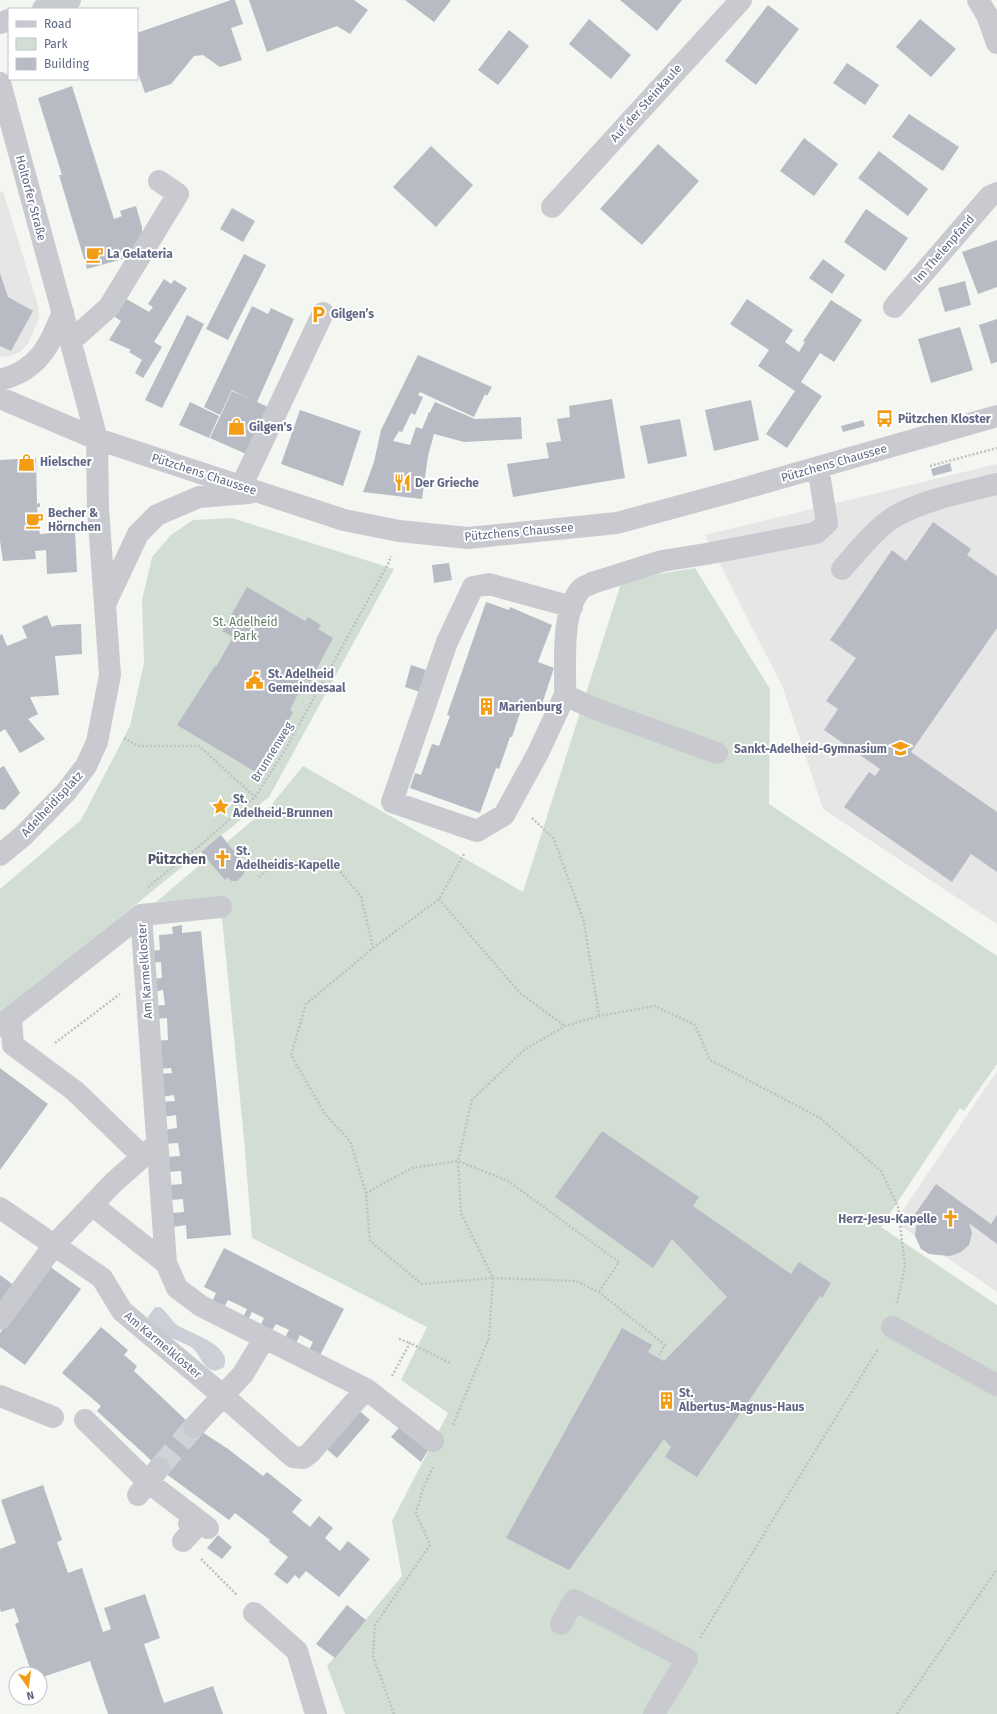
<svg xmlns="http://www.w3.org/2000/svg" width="997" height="1714" font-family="'Fira Sans',sans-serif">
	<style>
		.built { fill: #e5e6e5 }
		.green { fill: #d2ded3 }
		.water { fill: #cbcfd7 }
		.building { fill: #b8bbc3 }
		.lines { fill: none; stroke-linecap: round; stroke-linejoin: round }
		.minor-tunnel { stroke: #cfd2d6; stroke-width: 22; stroke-dasharray: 22 11; stroke-linecap: butt }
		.path { stroke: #c0c0c3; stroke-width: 2.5; stroke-dasharray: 2 2; stroke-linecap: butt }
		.minor { stroke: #c9cacf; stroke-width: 22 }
		.labels { text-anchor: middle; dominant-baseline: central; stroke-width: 4; stroke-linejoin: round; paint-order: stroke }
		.street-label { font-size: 12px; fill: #616885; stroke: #fff }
		.poi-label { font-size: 12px; font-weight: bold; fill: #616885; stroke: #fff; text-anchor: start }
		.park-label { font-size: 12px; fill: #617c66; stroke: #fff }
		.quarter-label { font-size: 14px; font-weight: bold; fill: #505469; stroke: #fff }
	</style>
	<rect width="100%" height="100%" fill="#f4f6f1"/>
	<!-- built -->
	<path class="built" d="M3,191l35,114 1,13 -11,26 -8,8 -12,5 -8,-1v-164z
		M997,464v460l-174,-115 -40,-121 -78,-153z
		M997,1071v221l-102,-70z"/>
	<!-- green -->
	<path class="green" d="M232,518l162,51 -125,228 -269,217v-125l81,-69 49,-94 14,-63 -2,-63 10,-43 19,-22 22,-15z
		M695,568l75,121 -1,115 228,152v108l-33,47 -4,-3 -79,119 116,78v409h-652l-18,-48 75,-90 -10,-55 56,-108 -47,-33 26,-53 -175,-89 -8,-99 -24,-241 -64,4 116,-98 31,-38 220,126 99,-312z"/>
	<!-- water -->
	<path class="water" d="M155,1307h5c7,5 11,13 17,18 14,9 56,20 47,42 -4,2 -8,5 -12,3 -10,-3 -12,-17 -21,-23 -14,-8 -37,-13 -43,-30z"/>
	<!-- building -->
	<path class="building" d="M231,0h4l8,24 -12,4 11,32 -22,7 -17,-12 -9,1 -23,28 -26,9 -8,-23v-37z
		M249,0h105l14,10 -18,24 -13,-8 -70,26z
		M405,0h46l-17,22z
		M620,0h62l-25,31z
		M768,5l31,24 -43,56 -31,-24z
		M589,19l42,36 -20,24 -42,-35z
		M920,19l36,30 -25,28 -35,-30z
		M509,30l20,16 -31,39 -20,-15z
		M847,63l32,22 -14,20 -32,-22z
		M72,86l42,133 8,-3 -2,-5 16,-5 6,21v10l-9,19 -46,13 -28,-94h3l-24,-77z
		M909,114l50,33 -16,24 -51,-34z
		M804,138l34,26 -24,32 -34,-25z
		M658,144l41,37 -57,64 -42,-36z
		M431,146l42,39 -37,42 -43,-40z
		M879,151l49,38 -20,27 -50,-38z
		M232,208l23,13 -12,21 -23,-13z
		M866,209l42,29 -23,33 -41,-29z
		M997,240v47l-19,7 -16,-42z
		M244,254l22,11 -38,75 -22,-11z
		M823,259l22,16 -13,19 -23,-16z
		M0,273l8,24 25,14 -22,40 -11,-5z
		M164,279l7,5 3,-4 13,8 -33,54 8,5 -19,31 -8,-5 7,-13 -13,-8 2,-2 -22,-10 12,-19 -9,-6 11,-18 26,15 4,-5 -5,-3z
		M965,281l6,24 -26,7 -7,-24z
		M747,299l46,31 -8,12 14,10 6,-10 -2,-1 28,-41 31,20 -28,42 -14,-9 -19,29 21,14 -35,52 -21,-14 29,-43 -37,-25 11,-16 -39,-26z
		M252,306l16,8 3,-6 23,11 -37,83 11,5 -22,47 -36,-16 22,-47 16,7 -16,-8 20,-42 -32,67 -16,-8z
		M187,315l17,9 -42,84 -17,-8z
		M997,319v43l-6,2 -12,-39z
		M960,327l13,43 -42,13 -13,-44z
		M418,355l74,32 -5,9 -2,-2 -11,23 -54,-25 -2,3 5,2 -8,18 -4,-2 -9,19 -3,-1 -6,10 17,4 6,-18 6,2 6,-14v-2l2,-1 5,-10 40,17 46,-2 1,22 -58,3 -30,-8 -6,22 -6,43 -59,-7 11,-30 7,-32z
		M612,399l13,79 -112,19 -6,-33 42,-6 -3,-15 15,-2 -4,-22 13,-2 -1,-11z
		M751,400l8,40 -45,11 -9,-41z
		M190,402l29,14 -10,22 -30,-13z
		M300,410l61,21 -18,55 -62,-22z
		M680,419l7,37 -39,8 -8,-38z
		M863,420l2,6 -22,6 -2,-6z
		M36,458l1,46 3,-1v4h-3l2,19 3,1v3h-3l1,4 35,-3 2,41 -30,2 -1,-24 -11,1 1,8 -33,2 -3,-20v-81z
		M950,463l2,8 -19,5 -2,-7z
		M933,522l38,27 -4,6 30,21v52l-86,124 86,60v60l-26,-18 -19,28 -108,-75 25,-35 6,4 5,-7 -56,-39 14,-21 -12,-8 30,-43 -26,-18 62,-90 14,11z
		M449,563l3,17 -18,3 -2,-18z
		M247,587l58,34 3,-4 13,8 -3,4 15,9 -23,44 -5,-2 -15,30 3,2 -34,62 -82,-49 38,-59 1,1 17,-30 -11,-6z
		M486,602l23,8 1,-3 42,18 -14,37 16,6 -14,42 -17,-6 -11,33h-2l-11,32 -3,-1 -16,45 -70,-25 5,-15 6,2 11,-31 7,2 11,-30 -3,-1z
		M47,615l5,12 5,-2 24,-1 1,30 -27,2 4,39 -29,2 8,17 -10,5 17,20 -25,14 -15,-24 -5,3v-97l2,-1 5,12 20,-8 -5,-12z
		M411,665l15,5 -6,22 -15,-5z
		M4,766l16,27 -16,17 -4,-1v-41z
		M221,835l23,29 -3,2 4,4 -2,5 -6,6h-6l-3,-4 -3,3 -24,-28z
		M182,925v8l19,-2 30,304 -44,4 -1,-14 -13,2 -1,-14 12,-1 -1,-13 -12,1 -1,-15 12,-1 -1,-13 -13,1 -1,-15 13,-1 -2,-13 -13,1 -1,-14 13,-2 -1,-13 -13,2 -2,-15 14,-1 -1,-6 -13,2 -2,-23 13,-1 -1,-5 -13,1 -2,-28 12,-1 -1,-22 -13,1 -1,-13 12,-1 -2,-15 -11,2 -2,-13 12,-1 -1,-16 -12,1 -1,-12 12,-1 -1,-15 14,-1 -1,-7z
		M0,1068l48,36 -48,66z
		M602,1131l97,66 -6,9 98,68 8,-12 32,21 -9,15 -2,-2 -123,181 -32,-20 6,-10 -7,-8 -95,131 -63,-32 116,-210 30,17 -4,7 16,9 63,-64 -55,-58 -19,29 -98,-71z
		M936,1184l55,40 6,-9v29l-28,-21 3,10 -3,12 -8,7 -11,4 -12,-1 -9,-1 -8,-5 -6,-13 1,-9 3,-6 -6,-4z
		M224,1248l120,61 -26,50 -11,-5 6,-12 -13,-7 -6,12 -11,-6 6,-11 -13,-6 -6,10 -11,-5 5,-11 -12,-6 -5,10 -5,-2 5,-11 -19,-9 -6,11 -11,-6 5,-12 -12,-6z
		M49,1266l32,23 -56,76 -25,-18v-14z
		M0,1275l15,11 -15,22z
		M101,1327l27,23 -4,5 13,11 -3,5 56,53 38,25 35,27 4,-4 35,28 -10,12 18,15 9,-11 14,12 -8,10 15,13 8,-10 22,18 -31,38 -33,-26 -7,8 -4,-4 -8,9 -13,-10 14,-17 -19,-15 1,-2 -35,-27 -6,7 -64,-47 -68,-62 4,-5 -39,-33z
		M354,1406l16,14 -33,38 -16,-14z
		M404,1422l27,23 -10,17 -30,-25z
		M43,1485l19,55 -5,2 11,31 14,-5 21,64 8,-3 -7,-21 41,-14 15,44 -16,6 20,59 49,-17 10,28h-115l-18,-53 -50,17v-4h-8l-17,-50 4,-2 -5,-14 -13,4 -1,-4v-59l16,-6 -15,-43z
		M218,1535l14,12 -10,12 -15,-11z
		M347,1605l19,15 -31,38 -19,-14z"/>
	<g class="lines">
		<!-- minor-tunnel -->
		<path class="minor-tunnel" d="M159,1468l35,-41"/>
		<!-- path -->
		<path class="path" d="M930,466l67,-18
			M124,738l15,8h60l56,51
			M532,818l22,21 30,83 15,94
			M464,854l-25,45 -66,49 -67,56 -15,51 34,59 25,27 16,52 4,48 52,43 71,-6 83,3 23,11 66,53 -7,12
			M259,877l16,-14 55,-3 31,36 12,52
			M148,887l55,-44 52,-46 29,-45 104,-188 3,-8
			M439,899l81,94 45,33
			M55,1043l65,-49
			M366,1193l46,-25 46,-7 50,20 111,81 -20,30
			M399,1339l11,4
			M392,1376l18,-33 40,20
			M453,1425l36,-87 4,-60 -32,-65 -3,-52 14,-61 52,-50 41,-24 34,-10 56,-10 40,19 15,35 110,58 61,53 17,36 7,59 -8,37
			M201,1559l36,36
			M700,1638l178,-289
			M394,1714l-21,-58 2,-31 55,-80 -14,-32 6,-22 11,-24
			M897,1714l100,-145"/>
		<!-- minor -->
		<path class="minor" d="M978,0l9,15 10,28
			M43,9l27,-9
			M0,23l9,-3
			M0,83l97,356 1,69 12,167 -13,67 -11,24 -20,26 -43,44 -23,19
			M552,207l189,-207
			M894,307l96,-111 7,-3
			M71,341l38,-34 69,-113 -19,-13
			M0,380c39,-10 49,-34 63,-68
			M0,398l97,41 247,81 55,11 69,7 149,-15 118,-32 262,-75
			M241,487l82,-174
			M842,569c16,-18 32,-39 52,-52 28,-17 71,-25 103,-33
			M106,602l32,-68 19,-19 42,-18 50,-4
			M565,695l-27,58 -34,62 -27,16 -85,-29 55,-160 26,-55 16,-3 83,23
			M717,753l-124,-45 -28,-13c1,-29 -5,-83 16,-106 3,-3 8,-4 11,-6l70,-22 44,-7 110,-21 11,-10 -9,-56
			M141,915l25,348 11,25 24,18 165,83 67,52
			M141,915l80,-8
			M11,1018l2,27 62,46 67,65
			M0,1026l141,-111
			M92,1205l74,58
			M0,1208l102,70 20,33 100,84 71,62 10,1 7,-5 56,-64
			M0,1319l55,-75 58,-61 44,-39
			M892,1327l105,58
			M0,1396l53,21
			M85,1420l63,62 60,46
			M194,1427l49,-53 21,-35
			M138,1495l21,-27
			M183,1541l12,-13 -6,-5
			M254,1613l43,38 19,63
			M561,1624l13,-24 113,59 -33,55"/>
	</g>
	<!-- icons -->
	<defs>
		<symbol id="cafe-bare" viewBox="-9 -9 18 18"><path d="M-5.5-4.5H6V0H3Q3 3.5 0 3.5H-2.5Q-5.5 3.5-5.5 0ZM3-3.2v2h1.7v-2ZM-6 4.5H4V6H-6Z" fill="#f39d14" stroke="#fff" stroke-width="2.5" paint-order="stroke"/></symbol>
		<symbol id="parking-bare" viewBox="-9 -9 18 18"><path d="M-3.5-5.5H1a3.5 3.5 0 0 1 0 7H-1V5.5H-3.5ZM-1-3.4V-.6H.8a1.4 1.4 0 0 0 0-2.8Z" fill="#f39d14" stroke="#fff" stroke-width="2.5" paint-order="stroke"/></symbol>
		<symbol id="bus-bare" viewBox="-9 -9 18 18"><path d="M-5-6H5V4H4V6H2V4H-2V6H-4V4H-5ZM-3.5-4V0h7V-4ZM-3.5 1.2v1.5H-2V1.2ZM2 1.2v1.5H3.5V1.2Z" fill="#f39d14" stroke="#fff" stroke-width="2.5" paint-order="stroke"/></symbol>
		<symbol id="shop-bare" viewBox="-9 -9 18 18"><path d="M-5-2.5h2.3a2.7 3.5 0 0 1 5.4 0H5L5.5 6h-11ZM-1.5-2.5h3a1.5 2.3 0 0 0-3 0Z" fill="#f39d14" stroke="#fff" stroke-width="2.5" paint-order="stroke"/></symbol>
		<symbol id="restaurant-bare" viewBox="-9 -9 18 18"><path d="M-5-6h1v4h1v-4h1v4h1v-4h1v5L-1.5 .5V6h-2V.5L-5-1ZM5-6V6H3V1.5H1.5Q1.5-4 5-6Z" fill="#f39d14" stroke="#fff" stroke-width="2.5" paint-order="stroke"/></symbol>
		<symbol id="civic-bare" viewBox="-9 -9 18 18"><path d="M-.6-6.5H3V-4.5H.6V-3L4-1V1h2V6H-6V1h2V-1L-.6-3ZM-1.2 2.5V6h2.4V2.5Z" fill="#f39d14" stroke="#fff" stroke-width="2.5" paint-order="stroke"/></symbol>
		<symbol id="building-bare" viewBox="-9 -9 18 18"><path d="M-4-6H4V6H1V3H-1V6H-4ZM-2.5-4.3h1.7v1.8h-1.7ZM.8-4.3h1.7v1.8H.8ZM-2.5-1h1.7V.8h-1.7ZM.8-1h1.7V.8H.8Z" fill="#f39d14" stroke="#fff" stroke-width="2.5" paint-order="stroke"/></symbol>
		<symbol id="school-bare" viewBox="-9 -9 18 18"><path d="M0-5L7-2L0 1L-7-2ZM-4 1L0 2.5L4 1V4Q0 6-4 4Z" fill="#f39d14" stroke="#fff" stroke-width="2.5" paint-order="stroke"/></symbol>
		<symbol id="sight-bare" viewBox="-9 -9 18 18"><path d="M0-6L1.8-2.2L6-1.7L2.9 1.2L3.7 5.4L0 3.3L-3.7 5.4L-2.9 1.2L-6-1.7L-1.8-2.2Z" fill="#f39d14" stroke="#fff" stroke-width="2.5" paint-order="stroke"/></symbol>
		<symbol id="church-bare" viewBox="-9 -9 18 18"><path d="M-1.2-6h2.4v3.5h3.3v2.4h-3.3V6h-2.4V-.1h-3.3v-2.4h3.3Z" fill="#f39d14" stroke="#fff" stroke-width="2.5" paint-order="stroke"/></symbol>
	</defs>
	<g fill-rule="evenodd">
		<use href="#cafe-bare" x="82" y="242" width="25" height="25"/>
		<use href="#parking-bare" x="306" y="302" width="25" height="25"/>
		<use href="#bus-bare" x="872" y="406" width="25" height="25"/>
		<use href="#shop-bare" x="224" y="414" width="25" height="25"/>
		<use href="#shop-bare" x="14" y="450" width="25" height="25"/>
		<use href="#restaurant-bare" x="390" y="470" width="25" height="25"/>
		<use href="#cafe-bare" x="22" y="508" width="25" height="25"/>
		<use href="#civic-bare" x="242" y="668" width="25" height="25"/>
		<use href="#building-bare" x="474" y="694" width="25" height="25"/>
		<use href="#school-bare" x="888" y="736" width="25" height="25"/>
		<use href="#sight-bare" x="208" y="794" width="25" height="25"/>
		<use href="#church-bare" x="210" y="846" width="25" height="25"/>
		<use href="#church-bare" x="938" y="1206" width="25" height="25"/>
		<use href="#building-bare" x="654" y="1388" width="25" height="25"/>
	</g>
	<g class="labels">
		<!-- street labels -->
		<g class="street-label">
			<text transform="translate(646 103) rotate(-48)">Auf der Steinkaule</text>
			<text transform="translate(31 198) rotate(75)">Holtorfer Straße</text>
			<text transform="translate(944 249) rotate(-49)">Im Thelenpfand</text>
			<text transform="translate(834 463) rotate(-16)">Pützchens Chaussee</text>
			<text transform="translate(204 474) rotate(18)">Pützchens Chaussee</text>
			<text transform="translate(519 532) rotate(-5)">Pützchens Chaussee</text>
			<text transform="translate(272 752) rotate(-58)">Brunnenweg</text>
			<text transform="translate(52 804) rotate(-47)">Adelheidisplatz</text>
			<text transform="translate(145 971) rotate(-94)">Am Karmelkloster</text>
			<text transform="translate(163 1345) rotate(40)">Am Karmelkloster</text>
		</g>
		<!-- poi labels -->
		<g class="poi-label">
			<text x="107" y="254">La Gelateria</text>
			<text x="331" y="314">Gilgen’s</text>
			<text x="898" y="419">Pützchen Kloster</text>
			<text x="249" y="427">Gilgen's</text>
			<text x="40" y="462">Hielscher</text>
			<text x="415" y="483">Der Grieche</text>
			<text x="48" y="513">Becher &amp;<tspan x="48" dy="14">Hörnchen</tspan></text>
			<text x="268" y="674">St. Adelheid<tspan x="268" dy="14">Gemeindesaal</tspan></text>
			<text x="499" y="707">Marienburg</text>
			<text x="887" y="749" text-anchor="end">Sankt-Adelheid-Gymnasium</text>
			<text x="233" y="799">St.<tspan x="233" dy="14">Adelheid-Brunnen</tspan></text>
			<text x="236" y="851">St.<tspan x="236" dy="14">Adelheidis-Kapelle</tspan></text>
			<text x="937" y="1219" text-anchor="end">Herz-Jesu-Kapelle</text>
			<text x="679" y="1393">St.<tspan x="679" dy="14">Albertus-Magnus-Haus</tspan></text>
		</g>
		<!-- park labels -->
		<g class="park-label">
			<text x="245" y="622">St. Adelheid<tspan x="245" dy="14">Park</tspan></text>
		</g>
		<!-- quarter labels -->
		<g class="quarter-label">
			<text x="177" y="859">Pützchen</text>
		</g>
	</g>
	<!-- legend -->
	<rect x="8" y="8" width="130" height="72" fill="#ffffff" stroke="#c0c3ce"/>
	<rect x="16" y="21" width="20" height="6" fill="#c9cacf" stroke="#c0c3ce"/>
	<text x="44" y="28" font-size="12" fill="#616885">Road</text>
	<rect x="16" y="38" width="20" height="12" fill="#d2ded3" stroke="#c0c3ce"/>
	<text x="44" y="48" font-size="12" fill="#616885">Park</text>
	<rect x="16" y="58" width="20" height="12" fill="#b8bbc3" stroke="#c0c3ce"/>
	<text x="44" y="68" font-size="12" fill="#616885">Building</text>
	<!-- north arrow -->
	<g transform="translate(28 1686) rotate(166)"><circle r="19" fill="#ffffff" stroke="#c0c3ce"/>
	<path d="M0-3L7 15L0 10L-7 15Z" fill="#f39d14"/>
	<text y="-6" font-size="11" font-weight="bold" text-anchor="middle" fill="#616885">N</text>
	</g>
</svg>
